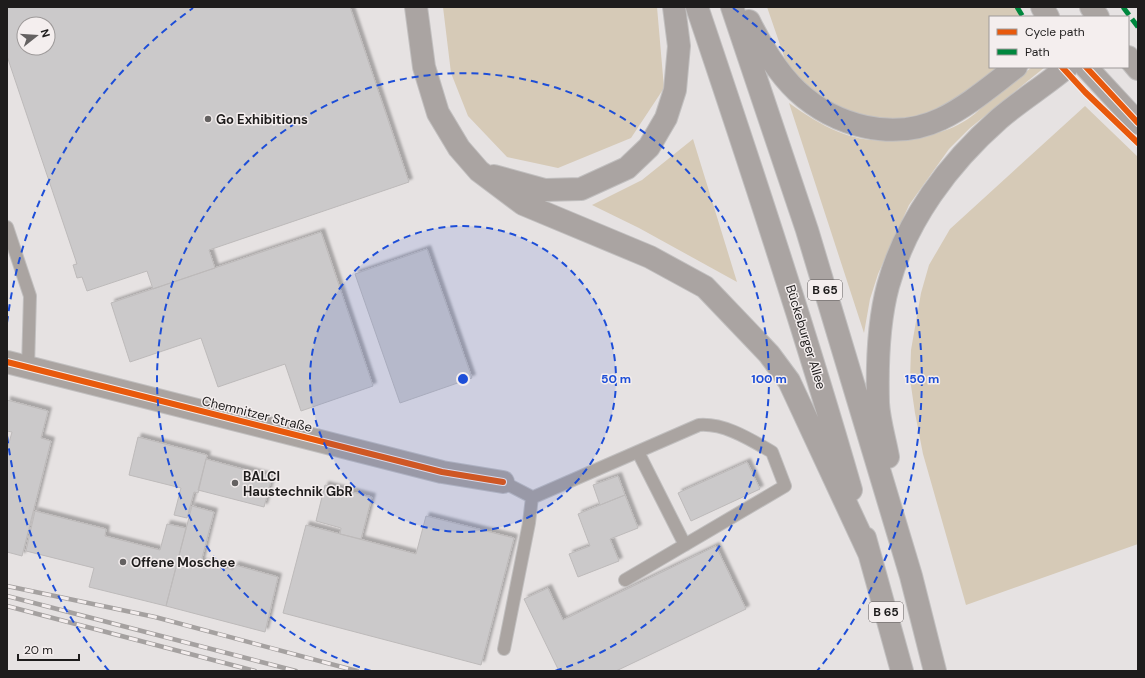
<svg xmlns="http://www.w3.org/2000/svg" width="1145" height="678" font-family="'DM Sans',sans-serif">
	<style>
		.green { fill: #d6cab7 }
		.building { fill: #cbc9ca; stroke: #bdbaba; fill-rule: evenodd; filter: url(#shadow) }
		.lines { fill: none; stroke-linecap: round; stroke-linejoin: round }
		.service-casing { stroke: #c1bfbf; stroke-width: 14 }
		.minor-casing { stroke: #c1bfbf; stroke-width: 24 }
		.tertiary-casing { stroke: #c1bfbf; stroke-width: 24 }
		.trunk-casing { stroke: #c1bfbf; stroke-width: 24 }
		.service { stroke: #aaa4a1; stroke-width: 12 }
		.minor { stroke: #aaa4a1; stroke-width: 22 }
		.tertiary { stroke: #aaa4a1; stroke-width: 22 }
		.trunk { stroke: #aaa4a2; stroke-width: 22 }
		.rail-casing { stroke: #a5a1a0; stroke-width: 4.5 }
		.rail { stroke: #f4eeee; stroke-width: 3; stroke-dasharray: 9; stroke-linecap: butt }
		.quiet { stroke: #00873e; stroke-width: 5; stroke-dasharray: 10 5; stroke-linecap: butt }
		.cycleway-casing { stroke: #f4eeee; stroke-width: 8 }
		.cycleway { stroke: #e8590c; stroke-width: 6 }
		.ring { fill: none; stroke: #1d4ed8; stroke-width: 2; stroke-dasharray: 7 5 }
		.poi-dot { fill: #646161; stroke: #f4eeee; stroke-width: 1.5 }
		.labels { text-anchor: middle; dominant-baseline: central; stroke-width: 3; stroke-linejoin: round; paint-order: stroke }
		.shield { fill: #f4eeee; stroke: #5e5b5b; stroke-width: 1 }
		.shield-label { font-size: 12px; font-weight: bold; fill: #1e1c1c }
		.poi-label { font-size: 13px; font-weight: bold; fill: #1e1c1c; stroke: #f4eeee; text-anchor: start }
		.street-label { font-size: 13px; fill: #1e1c1c; stroke: #f4eeee }
		.centre { fill: #1d4ed8; stroke: #f4eeee; stroke-width: 2 }
		.ring-label { font-size: 12px; text-anchor: middle; font-weight: bold; fill: #1d4ed8; stroke: #f4eeee; stroke-width: 3; stroke-linejoin: round; paint-order: stroke }
	</style>
	<defs>
		<filter id="shadow"><feDropShadow dx="3.5" dy="-3.5" stdDeviation="1" flood-color="#0004"/></filter>
	</defs>
	<rect width="100%" height="100%" fill="#e6e2e2"/>
	<!-- green -->
	<path class="green" d="M443,7h214l7,81 -33,50 -73,30 -51,-11 -39,-41 -17,-43z
		M767,7h250l6,10h-33v50h24l-55,42 -61,20 -102,-38z
		M1032,67h13l-75,61 -21,21 -40,56 -31,69 -8,25 -6,34 -75,-230c46,33 77,45 134,33 14,-3 27,-6 40,-14 8,-4 16,-12 24,-19 15,-12 30,-24 45,-36z
		M1085,106l53,51v387l-172,61 -43,-151 -8,-41 -5,-34 1,-29 10,-57 8,-28 21,-36z
		M693,139l44,143 -98,-54 -47,-23 50,-25z"/>
	<!-- building -->
	<path class="building" d="M7,7h343l59,175 -200,68 6,18 -62,21 -6,-18 -60,20 -5,-14 -5,1 -4,-13 4,-1 -70,-208zM24,24h24v24h-24z
		M321,232l52,154 -72,25 -16,-47 -67,23 -17,-49 -71,24 -19,-59z
		M427,249l45,129 -72,25 -45,-129z
		M7,400l41,11 -7,27 10,3 -29,115 -15,-4v-102l5,-18 -5,-1z
		M138,437l69,18 -9,38 -4,-1 -7,26 -13,-3 7,-27 -52,-13z
		M206,459l66,18 -8,30 -66,-17z
		M747,462l13,27 -69,32 -13,-28z
		M618,476l7,19 -25,10 -7,-20z
		M325,485l47,12 -11,42 -21,-5 1,-6 -25,-7z
		M625,495l13,33 -28,11 9,22 -41,16 -9,-23 21,-8 -12,-32z
		M192,506l22,6 -13,50 32,8 2,-5 43,12 -13,55 -99,-26z
		M35,511l71,18 -1,7 55,14 7,-26 19,4 -20,78 -77,-19 5,-19 -68,-17z
		M426,516l88,22 -33,127 -198,-52 23,-88 110,29z
		M716,546l30,63 -130,62h-57l-35,-72 24,-11 15,32z"/>
	<g class="lines">
		<defs>
			<path id="service" d="M7,227l23,69 -2,71
				M638,452l47,93
				M503,482l29,15 4,-1 163,-71c26,-2 52,15 73,27l13,34 -160,94
				M504,649l25,-126 3,-26"/>
			<path id="minor" d="M7,362l435,110 61,10"/>
			<path id="tertiary" d="M1042,7l6,10
				M1091,7l7,10
				M1128,57l10,12
				M1086,67l52,56"/>
			<path id="trunk" d="M416,7l8,60 14,46 21,35 20,23 44,33 127,53 55,30 64,67 20,27 80,172
				M697,7c54,160 107,320 154,483
				M732,7l75,223 104,346 24,95
				M749,21c11,23 29,52 48,70 38,35 96,51 144,28 27,-13 51,-34 75,-52
				M494,176l51,14 36,-1 46,-21 22,-21 17,-29 9,-28 4,-44 -5,-39
				M888,457c-3,-17 -9,-36 -10,-54 -1,-38 0,-80 10,-117 18,-66 61,-123 111,-167 22,-19 47,-34 68,-52
				M865,538l37,133"/>
		</defs>
		<!-- service casing -->
		<use href="#service" class="service-casing"/>
		<!-- minor casing -->
		<use href="#minor" class="minor-casing"/>
		<!-- tertiary casing -->
		<use href="#tertiary" class="tertiary-casing"/>
		<!-- trunk casing -->
		<use href="#trunk" class="trunk-casing"/>
		<!-- service -->
		<use href="#service" class="service"/>
		<!-- minor -->
		<use href="#minor" class="minor"/>
		<!-- tertiary -->
		<use href="#tertiary" class="tertiary"/>
		<!-- trunk -->
		<use href="#trunk" class="trunk"/>
		<defs>
			<path id="rail" d="M7,586l148,31 202,54
				M7,596l289,75
				M7,606l248,65"/>
		</defs>
		<!-- rail casing -->
		<use href="#rail" class="rail-casing"/>
		<!-- rail -->
		<use href="#rail" class="rail"/>
		<!-- quiet -->
		<path class="quiet" d="M1017,7l6,10
			M1123,7l15,20"/>
		<defs>
			<path id="cycleway" d="M1062,67l23,25 53,51
				M1086,67l52,56
				M7,362l435,110 61,10"/>
		</defs>
		<!-- cycleway casing -->
		<use href="#cycleway" class="cycleway-casing"/>
		<!-- cycleway -->
		<use href="#cycleway" class="cycleway"/>
	</g>
	<!-- distance rings -->
	<circle cx="463" cy="379" r="153" fill="#1d4ed8" fill-opacity=".12"/>
	<g class="ring">
		<circle cx="463" cy="379" r="153"/>
		<path d="M371 671A306 306 0 1 1 555 671"/>
		<path d="M109 671A459 459 0 0 1 7 435M7 323A459 459 0 0 1 193 8M733 8A459 459 0 0 1 817 671"/>
	</g>
	<!-- markers -->
	<g class="poi-dot">
		<circle cx="208" cy="119" r="4"/>
		<circle cx="235" cy="483" r="4"/>
		<circle cx="123" cy="562" r="4"/>
	</g>
	<g class="labels">
		<!-- shield labels -->
		<g class="shield">
			<rect x="808" y="280" width="34" height="20" rx="3"/>
			<rect x="869" y="602" width="34" height="20" rx="3"/>
		</g>
		<g class="shield-label">
			<text x="825" y="290">B 65</text>
			<text x="886" y="612">B 65</text>
		</g>
		<!-- poi labels -->
		<g class="poi-label">
			<text x="216" y="119">Go Exhibitions</text>
			<text x="243" y="476">BALCI<tspan x="243" dy="15">Haustechnik GbR</tspan></text>
			<text x="131" y="562">Offene Moschee</text>
		</g>
		<!-- street labels -->
		<g class="street-label">
			<text transform="translate(806 337) rotate(73)">Bückeburger Allee</text>
			<text transform="translate(257 414) rotate(14)">Chemnitzer Straße</text>
		</g>
	</g>
	<circle cx="463" cy="379" r="6" class="centre"/>
	<g class="ring-label">
		<text x="616" y="383">50 m</text>
		<text x="769" y="383">100 m</text>
		<text x="922" y="383">150 m</text>
	</g>
	<!-- border -->
	<rect width="1145" height="678" fill="none" stroke="#1e1c1c" stroke-width="16"/>
	<!-- legend -->
	<rect x="989" y="16" width="140" height="52" fill="#f4eeee" stroke="#9e9a9a"/>
	<rect x="997" y="29" width="20" height="6" fill="#e8590c" stroke="#9e9a9a"/>
	<text x="1025" y="36" font-size="12" fill="#1e1c1c">Cycle path</text>
	<rect x="997" y="49" width="20" height="6" fill="#00873e" stroke="#9e9a9a"/>
	<text x="1025" y="56" font-size="12" fill="#1e1c1c">Path</text>
	<!-- north arrow -->
	<g transform="translate(36 36) rotate(73)"><circle r="19" fill="#f4eeee" stroke="#9e9a9a"/>
	<path d="M0-3L7 15L0 10L-7 15Z" fill="#646161"/>
	<text y="-6" font-size="11" font-weight="bold" text-anchor="middle" fill="#1e1c1c">N</text>
	</g>
	<!-- scale -->
	<path d="M18 654v6h61v-6" fill="none" stroke="#1e1c1c" stroke-width="2"/>
	<text x="24" y="654" font-size="12" fill="#1e1c1c" stroke="#f4eeee" stroke-width="3" paint-order="stroke">20 m</text>
</svg>
